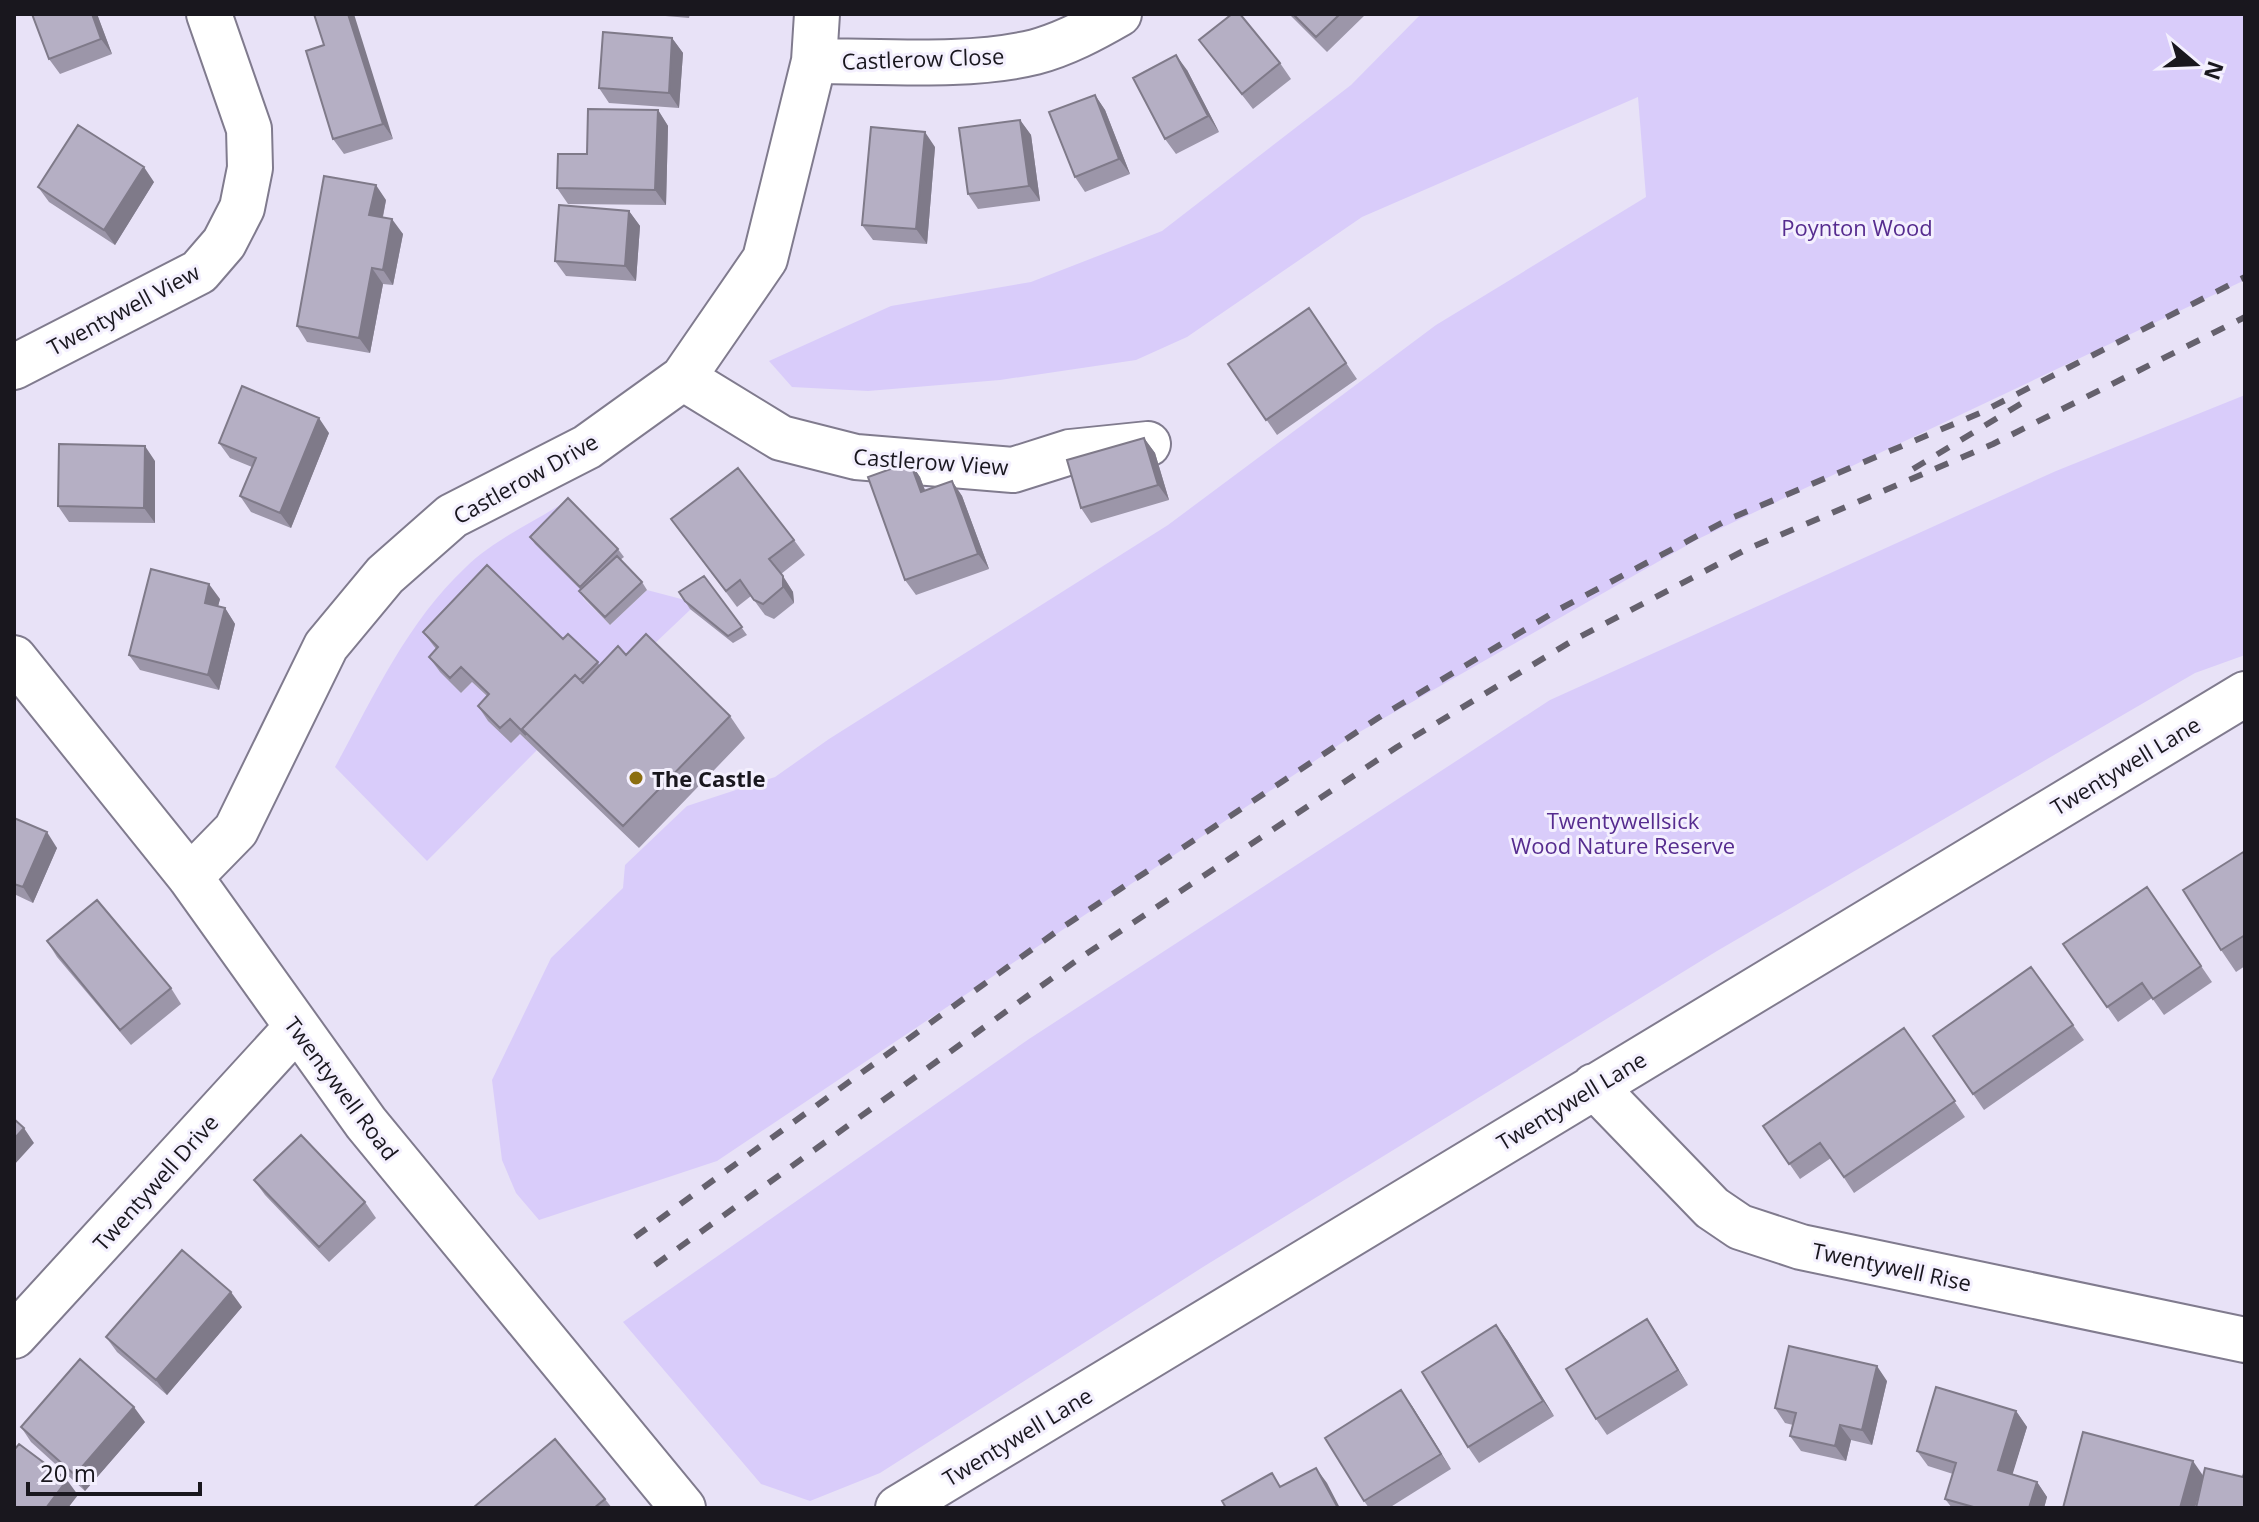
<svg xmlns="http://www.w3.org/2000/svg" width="2259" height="1522" font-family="'Open Sans',sans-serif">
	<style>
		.green { fill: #d9ccfa }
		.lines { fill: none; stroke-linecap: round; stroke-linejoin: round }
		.minor-casing { stroke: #807b8e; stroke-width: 48 }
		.minor { stroke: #fff; stroke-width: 44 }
		.rail { stroke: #65616d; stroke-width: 6; stroke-dasharray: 14 14; stroke-linecap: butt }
		.wall { fill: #9c96a9 }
		.shaded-wall { fill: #7f7a89 }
		.building { fill: #b5afc4; stroke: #7f7a89; stroke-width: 2 }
		.poi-dot { fill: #8c6e10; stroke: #f4f0fe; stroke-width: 3 }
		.labels { text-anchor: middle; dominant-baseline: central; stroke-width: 6; stroke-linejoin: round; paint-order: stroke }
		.street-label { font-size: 22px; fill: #19171e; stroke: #f4f0fe }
		.park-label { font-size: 22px; fill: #562c8f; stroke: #f4f0fe }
		.poi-label { font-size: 22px; font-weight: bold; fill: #19171e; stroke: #f4f0fe; text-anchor: start }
	</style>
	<rect width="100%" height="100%" fill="#e8e2f7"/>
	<!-- green -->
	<path class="green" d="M1421,14h824v266l-547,259 -349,199 -632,423 -178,59 -23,-27 -14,-33 -10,-80 59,-122 72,-70 2,-23 62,-59 88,-29 54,-38 339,-214 268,-200 210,-128 -8,-100 -276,120 -175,120 -51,23 -136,20 -132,11 -76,-4 -23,-26 122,-55 140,-24 131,-51 189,-146z
		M2245,395v260l-50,18 -478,278 -514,316 -323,206 -70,28 -49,-17 -138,-162 406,-283 521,-339 506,-229z
		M568,500l17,95 -2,3 27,27 37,-35 38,10 6,9 -78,74 -179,-36 15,15 12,31 11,-11 28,27 11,34 9,-9 17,16 -110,111 -92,-94c38,-69 72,-145 131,-200 29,-28 68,-45 102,-67z"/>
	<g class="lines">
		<defs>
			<path id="minor" d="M814,61c69,0 156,7 221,-9 30,-8 58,-23 84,-38
				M14,367l185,-95 25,-29 18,-35 8,-40 -1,-39 -40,-115
				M683,378l98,60 75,19 157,13 57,-18 78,-8
				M14,658l176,219 176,246 317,385
				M190,877l46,-47 90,-184 59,-71 67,-59 135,-69 96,-69 82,-119 49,-198 3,-47
				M1594,1086l118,122 28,19 61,20 444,93
				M14,1336l282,-308
				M898,1508l1347,-814"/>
		</defs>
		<!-- minor casing -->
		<use href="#minor" class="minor-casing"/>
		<!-- minor -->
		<use href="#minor" class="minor"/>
		<!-- rail -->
		<path class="rail" d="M1913,469l109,-66
			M635,1237l425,-308 318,-211 178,-107 173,-92 251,-106 265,-136
			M655,1265l425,-307 317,-211 175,-106 173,-91 248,-106 252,-127"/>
	</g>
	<!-- wall -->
	<path class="wall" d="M97,14l15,40 -52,20 -11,-15z
		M314,14l79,125 -49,15 -11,-15 -9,-94z
		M642,14h48l-1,4z
		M1289,14h77l-39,38z
		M672,38l11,15 -4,55 -70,-5 -10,-15z
		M1199,40l81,23 11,16 -38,30z
		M1187,70l32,62 -43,22 -11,-15z
		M1095,95l10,15 25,64 -45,18 -10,-15z
		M658,110l10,16 -2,79 -98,-1 -11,-16 30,-34z
		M1020,120l11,15 9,66 -62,8 -10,-15z
		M935,147l-8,97 -54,-4 -11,-15z
		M154,182l-39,63 -66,-43 -11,-15z
		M386,200l-3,17 20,17 -10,51 -10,-1 -13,69 -63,-11 -10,-16z
		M629,211l11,15 -4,55 -70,-5 -11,-15z
		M1309,308l48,71 -80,56 -49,-71z
		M329,433l-38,95 -40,-16 -11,-16 12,-29 -22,-9 -11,-15z
		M1144,438l11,15 14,47 -78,23 -10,-15z
		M155,461v62l-86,-1 -11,-16z
		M910,462l10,15 5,13 27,-9 10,15 27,73 -73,26 -11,-15z
		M671,519l123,21 11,15 -24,19 12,18 1,11 -20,16 -9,-4 -14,-19 -14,11z
		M530,537l88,12 6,8 -4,3 22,22 5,8 -37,35 -25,-26 -6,-8 2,-1 -46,-46z
		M704,576l43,59 -14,8 -43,-34 -11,-17z
		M220,599l-2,7 7,2 10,16 -16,66 -79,-20 -11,-15z
		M423,632l140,7 35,23 1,3 27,-10 104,61 15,22 -106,110 -119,-114 -9,9 -23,-22 -10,-15 9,-10 -15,-14 -11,11 -21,-21 -11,-15 7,-8z
		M14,818l43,30 -24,55 -19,-9z
		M2245,851v115l-9,6 -15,-22z
		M2147,887l65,95 -48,33 -12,-17 -34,24 -55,-78z
		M47,941l124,47 10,16 -50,41 -74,-88z
		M2031,967l53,73 -100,70 -51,-74z
		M1904,1028l61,89 -111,76 -23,-35 -31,21 -37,-53z
		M254,1180l111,22 11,16 -47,44 -64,-67z
		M242,1307l-75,88 -50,-43 -11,-15z
		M1647,1319l41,66 -81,50 -11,-16z
		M1507,1340l47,76 -75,47 -11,-16z
		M1887,1381l-15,64 -21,-5 -5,21 -45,-10 -11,-15 3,-11 -8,-2 -10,-15z
		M1412,1406l39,63 -62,39h-20l-5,-7z
		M2016,1411l11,16 -15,47 25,8 10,15 -3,11h-92l-7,-9 8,-25 -25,-8 -11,-15z
		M145,1422l-60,69 -54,-49 -10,-15z
		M605,1499l7,9h-137z"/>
	<!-- shaded-wall -->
	<path class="shaded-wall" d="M92,14h5l15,40 -11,-15z
		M348,14h6l39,125 -10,-15z
		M672,38l11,15 -4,55 -10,-15z
		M1176,55l11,15 32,62 -11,-16z
		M1095,95l10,15 25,64 -11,-15z
		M658,110l10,16 -2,79 -11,-15z
		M1020,120l11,15 9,66 -11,-15z
		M925,132l10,15 -8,97 -11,-15z
		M144,167l10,15 -39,63 -11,-15z
		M376,185l10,15 -6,30 -11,-15z
		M629,211l11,15 -4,55 -11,-15z
		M392,219l11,15 -10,51 -10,-15z
		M372,268l11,16 -13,69 -11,-15z
		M319,418l10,15 -38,95 -11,-15z
		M1144,438l11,15 14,47 -11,-15z
		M145,446l10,15v62l-11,-15z
		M910,462l10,15 11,30 -10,-15z
		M952,481l10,15 27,73 -11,-15z
		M783,576l10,16 1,11 -11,-16z
		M209,584l11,15 -5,19 -10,-15z
		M225,608l10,16 -16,66 -11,-15z
		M47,832l10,16 -24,55 -10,-16z
		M24,1128l10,15 -20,22v-26z
		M231,1292l11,15 -75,88 -11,-15z
		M1647,1319l10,15 31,51 -10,-15z
		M1496,1325l11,15 47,76 -11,-15z
		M1877,1366l10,15 -15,64 -10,-15z
		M1401,1390l11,16 39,63 -10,-15z
		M134,1407l11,15 -60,69 -10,-16z
		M2016,1411l11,16 -18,59 -11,-16z
		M1840,1425l11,15 -5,21 -11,-15z
		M2193,1461l11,16 -9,31h-15z
		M1316,1468l11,15 13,25h-2z
		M67,1480l11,15 -10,13h-22z
		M2037,1482l10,15 -3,11h-15z"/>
	<!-- building -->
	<path class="building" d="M32,14h60l9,25 -52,20z
		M314,14h34l35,110 -50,15 -27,-88 18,-6z
		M1232,14h8l40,49 -38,31 -43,-54z
		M1293,14h47l-24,23z
		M603,32l69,6 -3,55 -70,-5z
		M1176,55l32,61 -43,23 -32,-61z
		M1095,95l24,64 -44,18 -26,-65z
		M588,109l70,1 -3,80 -98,-2 1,-34h29z
		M1020,120l9,66 -61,8 -9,-66z
		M78,125l66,42 -40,63 -66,-43z
		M871,127l54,5 -9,97 -54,-4z
		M324,176l52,9 -7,30 23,4 -9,51 -11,-2 -13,70 -62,-12z
		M559,205l70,6 -4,55 -70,-5z
		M1309,308l37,55 -80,57 -38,-56z
		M242,386l77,32 -39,95 -40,-17 16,-38 -37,-15z
		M1144,438l14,47 -77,23 -14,-48z
		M59,444l86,2 -1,62 -86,-2z
		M910,462l11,30 31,-11 26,73 -73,26 -37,-103z
		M738,468l56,72 -25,19 14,17v11l-20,17 -9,-4 -14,-20 -14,11 -55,-72z
		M568,498l50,51 -38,38 -50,-50z
		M617,556l25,26 -37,35 -26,-26z
		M487,565l76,74 5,-5 30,28 -18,18 -5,-5 -53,54 4,6 -16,-16 -10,9 -22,-22 11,-12 -28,-27 -11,11 -21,-21 9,-10 -15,-15z
		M151,569l58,15 -4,19 20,5 -17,67 -79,-20z
		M704,576l38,51 -14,9 -43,-35 -6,-9z
		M646,634l84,82 -107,110 -101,-97 53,-54 8,8 35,-37 8,9z
		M14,818l33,14 -24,55 -9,-3z
		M2245,851v84l-24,15 -38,-60z
		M2147,887l54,79 -48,33 -11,-16 -35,24 -44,-63z
		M97,900l74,88 -51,42 -73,-89z
		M2031,967l42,58 -100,69 -40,-58z
		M1904,1028l51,73 -111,76 -24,-34 -31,21 -26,-38z
		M14,1119l10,9 -10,11z
		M301,1135l64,67 -46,45 -65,-67z
		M182,1250l49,42 -75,88 -50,-43z
		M1647,1319l31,51 -82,49 -30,-50z
		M1496,1325l47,76 -75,46 -46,-75z
		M1789,1346l88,20 -15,64 -22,-5 -5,21 -45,-10 6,-23 -21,-5z
		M80,1359l54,48 -59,68 -54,-48z
		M1936,1387l80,24 -18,59 39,12 -8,26h-52l-32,-9 11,-36 -39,-12z
		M1401,1390l40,64 -77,47 -39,-63z
		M2083,1432l110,29 -13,47h-117z
		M555,1439l50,60 -11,9h-119l-1,-1z
		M19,1444l48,36 -21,28h-32v-58z
		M1316,1468l22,40h-112l-4,-7 50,-28 8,14z
		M2205,1468l38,9 2,-8v39h-49z"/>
	<!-- markers -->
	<circle class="poi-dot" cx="636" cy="778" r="8"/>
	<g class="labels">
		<!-- street labels -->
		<g class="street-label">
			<text transform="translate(923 58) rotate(-2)">Castlerow Close</text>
			<text transform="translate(123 309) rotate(-28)">Twentywell View</text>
			<text transform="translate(931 461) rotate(4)">Castlerow View</text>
			<text transform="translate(525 478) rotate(-29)">Castlerow Drive</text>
			<text transform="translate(2125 765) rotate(-31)">Twentywell Lane</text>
			<text transform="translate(342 1088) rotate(53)">Twentywell Road</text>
			<text transform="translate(1571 1100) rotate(-31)">Twentywell Lane</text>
			<text transform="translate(155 1182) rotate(-48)">Twentywell Drive</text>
			<text transform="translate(1892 1266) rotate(12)">Twentywell Rise</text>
			<text transform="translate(1017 1436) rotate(-31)">Twentywell Lane</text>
		</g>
		<!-- park labels -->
		<g class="park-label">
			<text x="1857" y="227">Poynton Wood</text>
			<text x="1623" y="820">Twentywellsick<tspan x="1623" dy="25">Wood Nature Reserve</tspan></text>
		</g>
		<!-- poi labels -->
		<g class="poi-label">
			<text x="652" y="778">The Castle</text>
		</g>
	</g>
	<!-- border -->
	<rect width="2259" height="1522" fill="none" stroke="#19171e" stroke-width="32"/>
	<!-- north arrow -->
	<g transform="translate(2195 64) rotate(109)" stroke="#f4f0fe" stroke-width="6" paint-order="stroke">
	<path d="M0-6L14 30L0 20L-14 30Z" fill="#19171e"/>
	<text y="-12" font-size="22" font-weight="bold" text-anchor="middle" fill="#19171e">N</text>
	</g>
	<!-- scale -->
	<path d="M28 1482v12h172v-12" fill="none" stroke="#19171e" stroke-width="4"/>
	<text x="40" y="1482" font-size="24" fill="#19171e" stroke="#f4f0fe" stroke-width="6" paint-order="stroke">20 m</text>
</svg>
